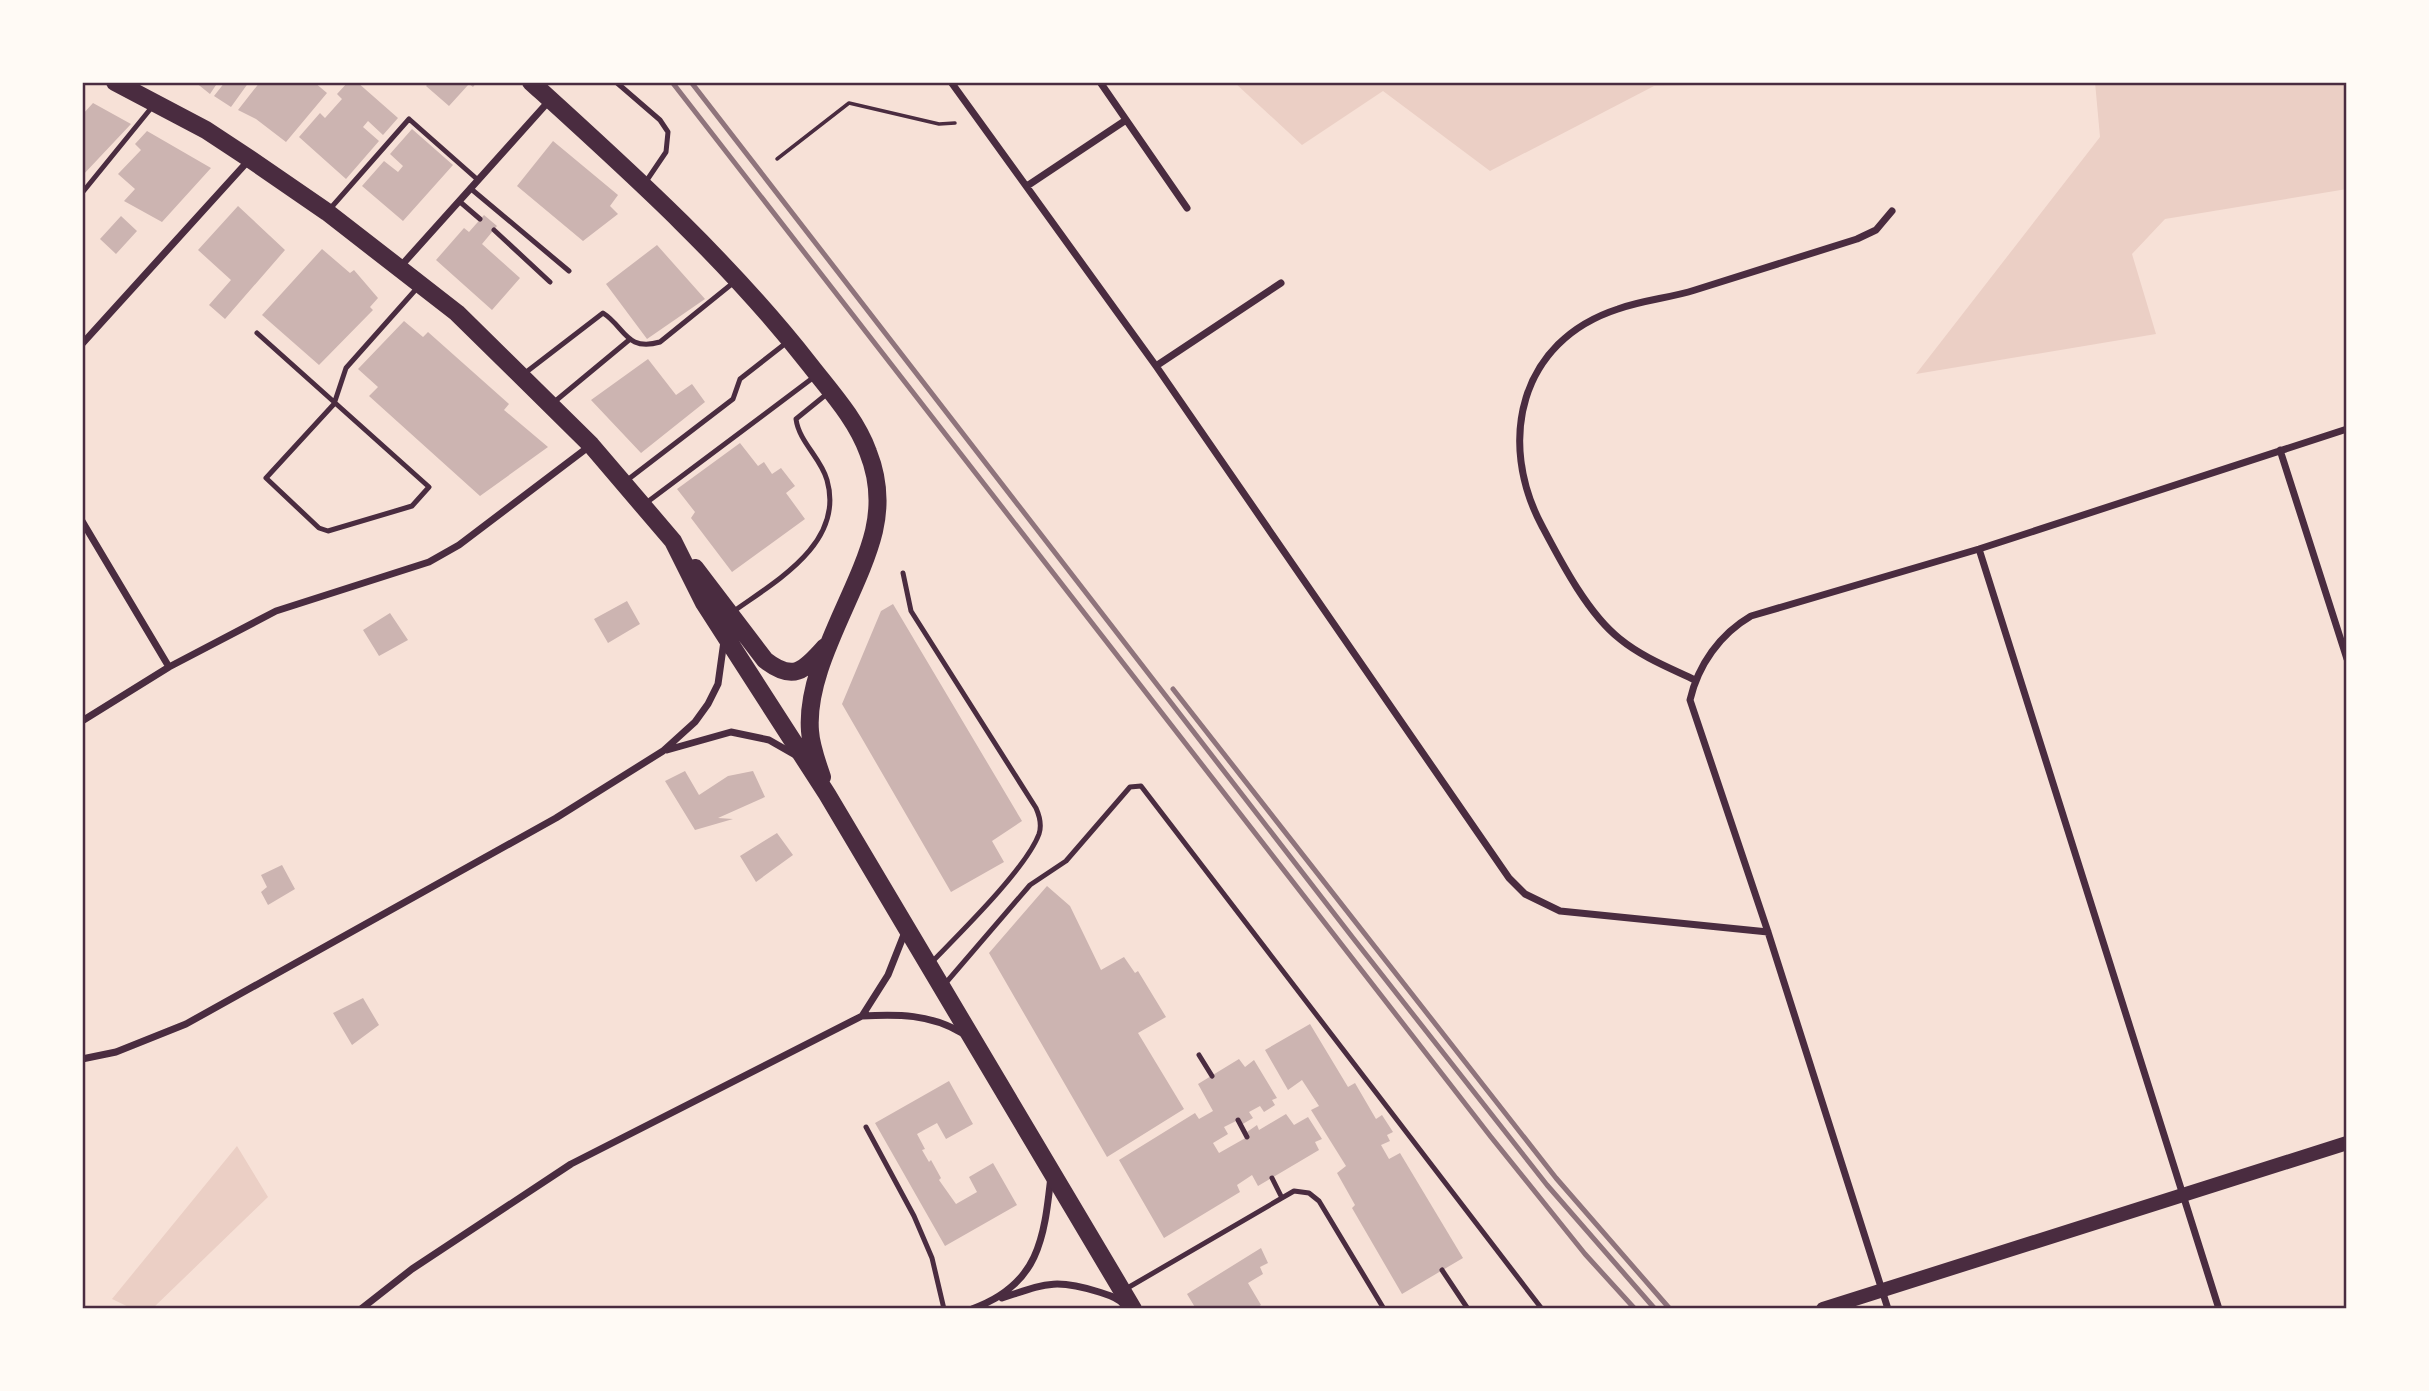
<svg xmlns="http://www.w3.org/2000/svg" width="2429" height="1391" font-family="'PT Sans Narrow',sans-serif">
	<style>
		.green { fill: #ebcfc5 }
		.building { fill: #ccb4b1 }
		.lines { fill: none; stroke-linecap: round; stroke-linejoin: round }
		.path { stroke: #4a2c40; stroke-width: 3.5 }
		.service { stroke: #4a2c40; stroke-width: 5 }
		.minor { stroke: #4a2c40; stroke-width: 7 }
		.secondary { stroke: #4a2c40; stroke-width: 14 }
		.primary { stroke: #4a2c40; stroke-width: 18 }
		.rail { stroke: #8f747c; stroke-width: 5 }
		.neatline { fill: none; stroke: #4a2c40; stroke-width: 2.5 }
	</style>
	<rect width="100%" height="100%" fill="#f7e1d7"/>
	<!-- green -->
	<path class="green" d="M1234,82h583l-163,4 -164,85 -107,-80 -81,54z
		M2095,82h252v107l-182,30 -33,35 24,80 -240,40 184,-237z
		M237,1146l31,51 -116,112h-19l-21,-10z"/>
	<!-- building -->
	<path class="building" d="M195,82h23l-8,12z
		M225,82h24l-18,25 -17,-11z
		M260,82h54l13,11 -41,49 -30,-23 -18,-9z
		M348,82h9l41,36 -15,17 -15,-14 -5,6 16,14 -33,38 -47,-42 21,-24 5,5 17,-19 -5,-5z
		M430,82h47l-4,5 -4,-3 -20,22 -23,-20z
		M93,103l38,21 -49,52v-61z
		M412,129l41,36 -50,56 -41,-35 22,-25 14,11 5,-6 -13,-12z
		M147,131l64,37 -49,54 -38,-21 11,-12 -17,-15 23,-24 -6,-6z
		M553,141l65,54 -8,11 8,8 -35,27 -66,-55z
		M238,206l47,44 -60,69 -16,-14 22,-25 -33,-30z
		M484,215l13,11 -15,18 38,34 -28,32 -56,-50 28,-32 5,4z
		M121,216l16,15 -21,23 -16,-15z
		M657,245l48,54 -58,40 -41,-55z
		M322,249l28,24 4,-3 24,28 -8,9 3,3 -54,55 -57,-50z
		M404,321l19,16 5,-5 81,72 -5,6 44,37 -68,49 -111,-100 9,-9 -20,-18z
		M648,359l28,36 16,-11 13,18 -64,51 -50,-53z
		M740,443l18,23 6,-4 8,12 9,-6 14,18 -9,7 19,26 -73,53 -41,-54 4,-6 -18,-23z
		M627,601l13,23 -32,19 -14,-24z
		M893,604l129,217 -30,20 12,21 -53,30 -109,-188 39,-93z
		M390,613l18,27 -29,16 -16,-26z
		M685,771l14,24 29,-19 25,-5 12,26 -47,21 15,1 -38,11 -30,-49z
		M777,833l16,22 -37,27 -16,-26z
		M282,865l13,24 -27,16 -7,-13 6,-5 -6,-12z
		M1047,886l23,20 31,64 23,-13 11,16 3,-2 28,46 -28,16 46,76 -77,48 -118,-204z
		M363,998l16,27 -27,20 -19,-32z
		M1310,1024l38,63 7,-4 21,36 6,-4 11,17 -6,3 3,6 -9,4 8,14 11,-6 63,105 -61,36 -50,-86 3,-3 -18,-32 9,-7 -35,-56 8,-4 -17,-26 -14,10 -23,-40z
		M1239,1059l6,8 9,-7 23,38 -5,2 3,5 -11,7 -4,-6 -11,6 4,6 -12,7 -3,-5 -14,7 4,7 -15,9 6,10 30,-17 -2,-4 10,-7 2,5 27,-16 8,11 14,-8 14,22 -7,3 4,8 -61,36 -6,-11 -15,10 3,7 -76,46 -45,-78 76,-47 4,6 14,-8 -15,-27z
		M949,1081l24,43 -27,15 -9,-16 -20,11 8,15 -3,1 7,12 2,-2 10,18 -2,2 17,24 21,-12 -8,-15 24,-14 24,42 -72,41 -70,-123z
		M1261,1248l7,15 -8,4 3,7 -15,9 13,22 -6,4h-59l-9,-15z"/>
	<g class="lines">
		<!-- path -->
		<path class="path" d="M777,159l72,-56 90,21 16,-1"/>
		<!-- service -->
		<path class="service" d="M616,82l44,38 8,12 -2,20 -21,31
			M470,188l99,83
			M82,193l70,-86
			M459,201l21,18
			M329,210l80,-91 69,61
			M494,230l56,52
			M257,333l172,154 -17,19 -84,25 -9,-3 -53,-50 68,-74 12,-36 72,-81
			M525,373l78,-60c22,14 23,39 57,29l73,-59
			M553,403l76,-63
			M626,481l107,-82 7,-20 46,-36
			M646,503l168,-126
			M903,573l8,38 125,197c4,9 6,17 3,26 -13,35 -81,101 -109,130
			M734,611c42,-30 111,-68 93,-131 -6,-22 -28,-38 -31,-61l32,-26
			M944,985l86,-100 36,-24 64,-74 11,-1 401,523
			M1199,1055l13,21
			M1238,1120l9,17
			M866,1127l48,89 18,42 12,51
			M1272,1178l10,20
			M1442,1270l26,39
			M1124,1290l170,-99 15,2 10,8 65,108"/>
		<!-- minor -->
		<path class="minor" d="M951,82l205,284 353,512 16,16 35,17 208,21
			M1100,82l87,126
			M1027,186l99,-66
			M400,267l149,-166
			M82,344l167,-184
			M1156,366l125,-83
			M2280,450l67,209
			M82,521l87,146
			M1979,549l240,760
			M1695,680c-25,-12 -53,-23 -75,-41 -32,-25 -59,-77 -78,-113 -45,-84 -23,-185 76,-217 25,-9 52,-11 77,-19 54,-17 108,-34 162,-51l19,-9 16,-19
			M82,721l87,-54 107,-56 153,-49 30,-17 132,-100
			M667,750l64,-18 38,8 28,16
			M862,1016c36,-2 68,-2 100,17
			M82,1059l34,-7 70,-28 370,-206 107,-67 32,-29 13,-18 10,-20 6,-43
			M1002,1298c43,-14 52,-20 97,-6 9,3 18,5 24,12
			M361,1309l51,-40 159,-105 291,-148 26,-41 17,-43
			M972,1309c67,-24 72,-70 79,-133
			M1888,1309l-120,-377 -78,-232c8,-35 30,-66 61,-84l228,-67 368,-120"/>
		<!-- secondary -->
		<path class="secondary" d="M1823,1309l524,-166"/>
		<!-- primary -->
		<path class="primary" d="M115,82l91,48 44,29 77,53 130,101 134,132 82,96 31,62 123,191 306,515
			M531,82c99,90 196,177 279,283 21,27 46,54 58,87 10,25 12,53 6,79 -15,62 -69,136 -64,200 1,16 7,31 12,46
			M695,568l70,92c28,22 39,11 60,-13"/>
		<!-- rail -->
		<path class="rail" d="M672,82l819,1055 94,117 50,55
			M691,82l662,856 194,247 108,124
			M1173,689l383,489 114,131"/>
	</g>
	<!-- border -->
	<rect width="2429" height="1391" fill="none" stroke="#fffaf5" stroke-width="168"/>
	<rect x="84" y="84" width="2261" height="1223" class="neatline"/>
</svg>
